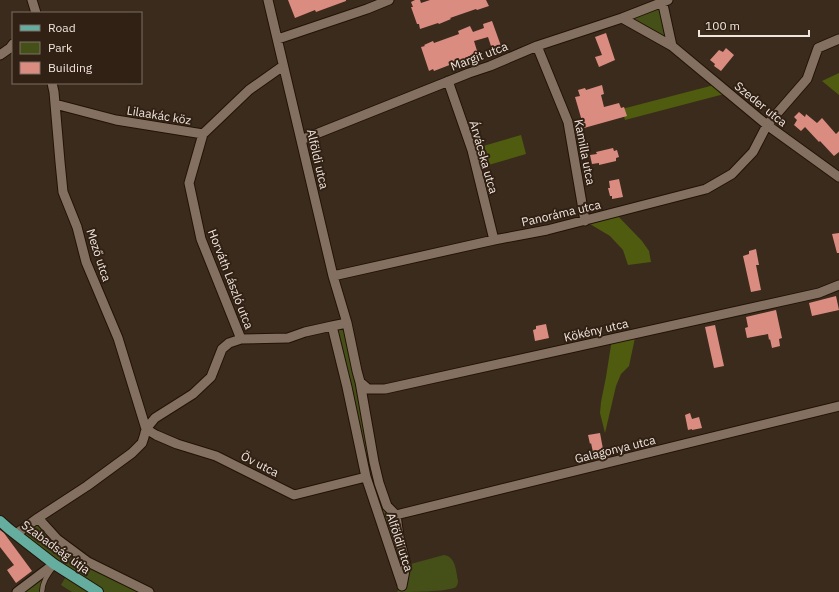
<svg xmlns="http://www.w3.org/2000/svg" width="839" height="592" font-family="'IBM Plex Sans',sans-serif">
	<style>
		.green { fill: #455018 }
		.forest { fill: #4f5c0f }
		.building { fill: #db8c81 }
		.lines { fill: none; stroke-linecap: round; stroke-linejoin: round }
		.lane-casing { stroke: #221306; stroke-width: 6 }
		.street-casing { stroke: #221306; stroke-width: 11 }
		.primary-casing { stroke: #221306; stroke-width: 12 }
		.lane { stroke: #847061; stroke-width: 4.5 }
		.street { stroke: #847061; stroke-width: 9 }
		.primary { stroke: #64ad9f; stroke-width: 10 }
		.labels { text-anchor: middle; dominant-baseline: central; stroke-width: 4; stroke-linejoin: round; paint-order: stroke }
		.street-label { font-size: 12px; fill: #f0e5dd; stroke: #312114 }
	</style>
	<rect width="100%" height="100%" fill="#3b2b1d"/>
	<!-- green -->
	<path class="green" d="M662,2l10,44 -50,-28z
		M347,323l32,160 17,32 11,50 37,-10c12,2 12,16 14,26 0,3 -1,4 -2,6 -9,5 -47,5 -59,5l5,-6 -36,-109 -34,-151z
		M38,518l19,21 92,53h-77l-11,-7 7,-12 -13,-9 -13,28h-25l37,-28 -38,-30z"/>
	<!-- forest -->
	<path class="forest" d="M839,73v22l-17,-14z
		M718,84l10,9 -103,27 -3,-11z
		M521,135l5,19 -41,12 -5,-19z
		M615,213l27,28 7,10 2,11 -23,3 -5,-15 -13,-14 -25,-15z
		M636,333l-7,33 -8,8 -5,12 -11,47 -5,-20 1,-11 5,-25 6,-38z"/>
	<!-- building -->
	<path class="building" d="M288,0h58v1l-30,11 -1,-2 -20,8z
		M415,0h5l1,3 9,-3h56l3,6 -12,4 -1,-1 -26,9 1,1 -12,5 -1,-1 -18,6 -1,-5h-2l-6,-17h2l-2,-5z
		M492,21l9,25 -9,3 -4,-12 -14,4 4,13 -44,17 -1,-2 -4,2 -8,-24 4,-1 -1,-1 9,-4 1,2 25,-9 -1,-3 12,-5 3,6 11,-4 -1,-4z
		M606,33l9,27 -16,7 -4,-10 7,-2 -7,-18z
		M726,48l8,7 -13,16 -7,-5 1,-2 -5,-4 9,-10 4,2z
		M602,85l2,9 -3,1 3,12 15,-4 2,5 3,-1 3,9 -43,12 -9,-31 5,-1 -2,-6 7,-2 1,2z
		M799,112l6,5 1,-3 11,9 5,-5 14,16 3,-3v21l-5,4 -14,-15 -1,1 -14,-15 -4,4 -7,-6 3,-5 -3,-3z
		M613,148l1,3 3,-1 2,7 -3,1v3l-17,4v-2l-7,1 -2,-9 7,-1 -1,-2z
		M619,179l4,18 -11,2v-3h-2l-2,-8h2l-1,-7z
		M839,233v20h-2l-5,-19z
		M756,249l3,16h-3l5,25 -10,2 -8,-36 6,-2v-3z
		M836,296l3,14 -27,6 -3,-13z
		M776,310l6,28 -3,1 1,7 -8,2 -2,-9 -1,1 -1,-6 -21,4 -2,-10 3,-1 -2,-10z
		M546,324l3,14 -14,3 -2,-11 3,-1v-3z
		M715,325l9,41 -10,2 -9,-41z
		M690,413l2,6 7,-2 3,11 -10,2v-1l-4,1 -3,-15z
		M600,433l3,16 -10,3 -2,-9 -1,1 -2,-9z
		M0,530l4,3 28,38 -16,12 -9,-13 7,-5 -14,-18z"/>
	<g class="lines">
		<defs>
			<path id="lane" d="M42,592c0,-9 5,-16 10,-23"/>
			<path id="street" d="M32,0l4,13
				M268,0l65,276 14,47 10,48 3,11 14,80 5,21 8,23 9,9 3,22 7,28 -4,21
				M662,0l10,46 95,79 72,52
				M622,18l50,28
				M278,39l89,-30 22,-9
				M537,46l31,76 17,99
				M0,55l10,-7 3,-4
				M448,81l24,69 22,90
				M52,83l2,9 6,70 3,30 14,35 9,35 32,76 28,91 10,6 21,9 39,12 78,39 72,-18
				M55,104l61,16 87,14 46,-44 34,-24
				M203,134l-14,49 12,56 40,100
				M301,140l168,-67 21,-7 47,-20 85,-28 46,-18
				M333,276l161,-36 53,-10 159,-41 26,-15 21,-22 14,-27 40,-46 11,-31 21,-9
				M347,323l-15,3 15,61 19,90 36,108
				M360,382l8,7h17l434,-96 20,-8
				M396,515l443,-109
				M38,518l19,21 31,23 61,30
				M16,534l22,-16 49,-32 45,-33 10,-10 2,-6 2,-8 9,-11 38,-24 18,-17 11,-28 7,-6 12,-4 47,-1 17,-6 27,-6
				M17,592l37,-28"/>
			<path id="primary" d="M0,521l9,8 45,35 44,28"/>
		</defs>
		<!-- lane casing -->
		<use href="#lane" class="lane-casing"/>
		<!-- street casing -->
		<use href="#street" class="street-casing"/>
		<!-- primary casing -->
		<use href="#primary" class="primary-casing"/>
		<!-- lane -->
		<use href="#lane" class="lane"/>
		<!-- street -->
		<use href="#street" class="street"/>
		<!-- primary -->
		<use href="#primary" class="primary"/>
	</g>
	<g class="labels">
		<!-- street labels -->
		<g class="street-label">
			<text transform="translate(479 56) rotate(-21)">Margit utca</text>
			<text transform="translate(761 104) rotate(39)">Szeder utca</text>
			<text transform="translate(159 115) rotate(9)">Lilaakác köz</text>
			<text transform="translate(585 152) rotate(79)">Kamilla utca</text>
			<text transform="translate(484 157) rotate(74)">Árvácska utca</text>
			<text transform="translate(318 159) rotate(77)">Alföldi utca</text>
			<text transform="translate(561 213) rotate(-13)">Panoráma utca</text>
			<text transform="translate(99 255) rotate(72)">Mező utca</text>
			<text transform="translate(231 279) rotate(69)">Horváth László utca</text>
			<text transform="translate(596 330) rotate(-13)">Kökény utca</text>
			<text transform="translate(615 449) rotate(-14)">Galagonya utca</text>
			<text transform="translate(260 464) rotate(27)">Öv utca</text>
			<text transform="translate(400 542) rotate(72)">Alföldi utca</text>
			<text transform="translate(56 547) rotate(36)">Szabadság útja</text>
		</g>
	</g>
	<!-- legend -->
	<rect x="12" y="12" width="130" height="72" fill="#312114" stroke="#7d6f64"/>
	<rect x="20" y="25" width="20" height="6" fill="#64ad9f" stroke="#7d6f64"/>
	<text x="48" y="32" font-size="12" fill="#f0e5dd">Road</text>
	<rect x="20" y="42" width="20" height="12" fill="#455018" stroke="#7d6f64"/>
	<text x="48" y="52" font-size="12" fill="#f0e5dd">Park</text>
	<rect x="20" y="62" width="20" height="12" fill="#db8c81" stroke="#7d6f64"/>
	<text x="48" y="72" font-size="12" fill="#f0e5dd">Building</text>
	<!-- scale -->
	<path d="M699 30v6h110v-6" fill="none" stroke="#f0e5dd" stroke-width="2"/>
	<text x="705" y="30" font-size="12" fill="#f0e5dd" stroke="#312114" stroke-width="3" paint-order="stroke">100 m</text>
</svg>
